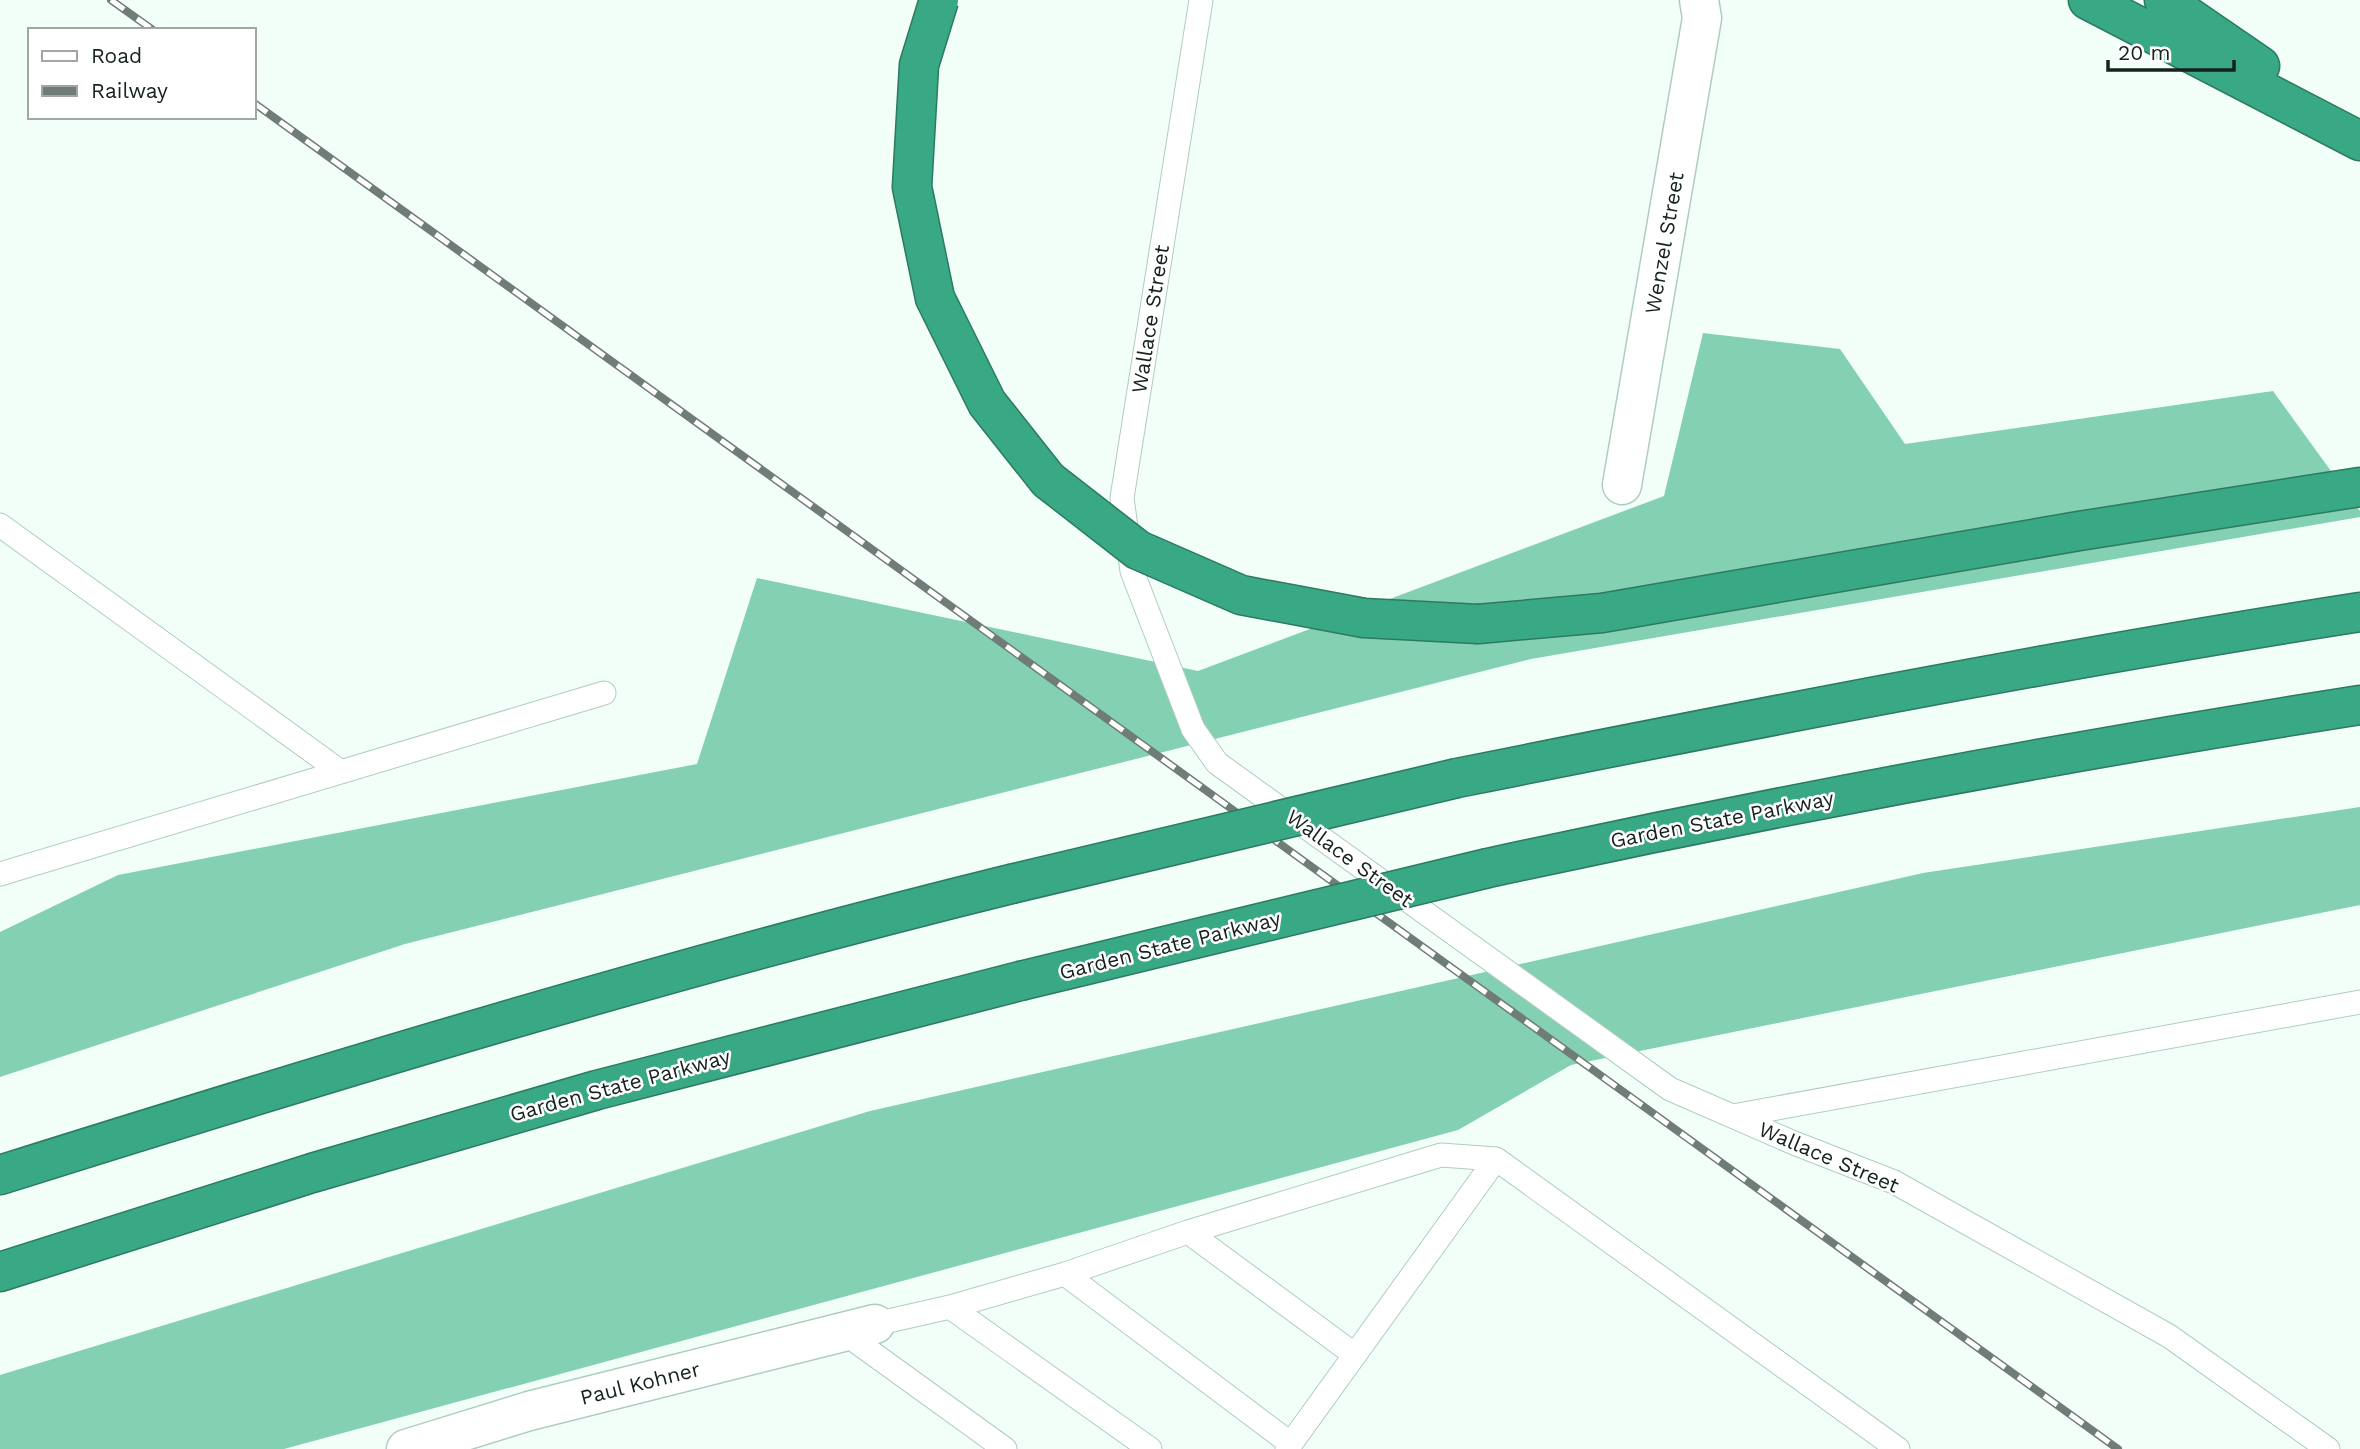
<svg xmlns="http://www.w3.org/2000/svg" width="2360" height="1449" font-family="'Work Sans',sans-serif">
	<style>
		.forest { fill: #83d0b2 }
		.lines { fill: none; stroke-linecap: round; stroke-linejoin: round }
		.service-casing { stroke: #aecdc0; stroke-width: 25 }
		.minor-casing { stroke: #aecdc0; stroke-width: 41 }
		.motorway-casing { stroke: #2d7a61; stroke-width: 41 }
		.service { stroke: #fff; stroke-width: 23 }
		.minor { stroke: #fff; stroke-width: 38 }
		.motorway { stroke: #39a985; stroke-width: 38 }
		.rail-casing { stroke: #707c77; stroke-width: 8 }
		.rail { stroke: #fff; stroke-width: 5; stroke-dasharray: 16; stroke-linecap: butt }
		.motorway-bridge-casing { stroke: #2d7a61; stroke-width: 41; stroke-linecap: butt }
		.motorway-bridge { stroke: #39a985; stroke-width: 38 }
		.labels { text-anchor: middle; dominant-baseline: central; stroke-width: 5; stroke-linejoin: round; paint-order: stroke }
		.street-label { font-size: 21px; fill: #16221d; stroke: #fff }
	</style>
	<rect width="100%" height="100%" fill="#f2fff9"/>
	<!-- forest -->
	<path class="forest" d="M1703,333l137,16 65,95 368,-53 87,120v6l-829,142 -1126,285 -405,133v-145l118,-57 579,-111 60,-186 441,93 466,-175z
		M2360,807v98l-789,160 -113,65 -1174,319h-284v-74l870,-264 1053,-238z"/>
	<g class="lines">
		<defs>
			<path id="service" d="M1201,0l-79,498 10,73 61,158 24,34 453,326 124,54 100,39 275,154 159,113
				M0,525l341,247
				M0,874l604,-181
				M1733,1116l627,-114
				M1188,1232l167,123
				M1065,1274l226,170
				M950,1307l200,142
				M875,1324l75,-17 115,-33 123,-42 253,-77 55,4 402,290
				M843,1332l162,117
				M1287,1449l209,-290"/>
			<path id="minor" d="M1622,485l80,-467 -3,-18
				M406,1449l123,-38 346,-87"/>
			<path id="motorway" d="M2088,0l272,141
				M2164,0l96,66
				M1478,624l124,-11 477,-82 281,-44
				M1457,778c301,-60 601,-119 903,-166
				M1488,868c289,-63 580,-117 872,-163
				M0,1175c334,-105 670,-207 1011,-291
				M0,1272l312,-99 285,-83 423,-109"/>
		</defs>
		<!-- service casing -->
		<use href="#service" class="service-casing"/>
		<!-- minor casing -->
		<use href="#minor" class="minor-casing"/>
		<!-- motorway casing -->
		<use href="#motorway" class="motorway-casing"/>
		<!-- service -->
		<use href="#service" class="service"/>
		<!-- minor -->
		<use href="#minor" class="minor"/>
		<!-- motorway -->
		<use href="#motorway" class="motorway"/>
		<defs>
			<path id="rail" d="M111,0l42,30
				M254,103l1864,1346"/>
		</defs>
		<!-- rail casing -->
		<use href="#rail" class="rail-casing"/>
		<!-- rail -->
		<use href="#rail" class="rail"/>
		<defs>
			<path id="motorway-bridge" d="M939,0l-20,65 -7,122 23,111 52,105 61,77 90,70 103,45 123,23 114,6
				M1011,884l446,-106
				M1020,981l468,-113"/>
		</defs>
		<!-- motorway-bridge casing -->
		<use href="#motorway-bridge" class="motorway-bridge-casing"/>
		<!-- motorway-bridge -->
		<use href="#motorway-bridge" class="motorway-bridge"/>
	</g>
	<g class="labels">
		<!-- street labels -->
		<g class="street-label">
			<text transform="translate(1664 243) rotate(-80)">Wenzel Street</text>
			<text transform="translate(1150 319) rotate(-81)">Wallace Street</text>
			<text transform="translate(1722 819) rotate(-11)">Garden State Parkway</text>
			<text transform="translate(1350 858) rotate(36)">Wallace Street</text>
			<text transform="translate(1170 945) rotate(-14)">Garden State Parkway</text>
			<text transform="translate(620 1085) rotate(-15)">Garden State Parkway</text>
			<text transform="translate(1829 1157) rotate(23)">Wallace Street</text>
			<text transform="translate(640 1383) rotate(-14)">Paul Kohner</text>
		</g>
	</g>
	<!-- legend -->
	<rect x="28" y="28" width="228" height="91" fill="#ffffff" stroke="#a2a7a5" stroke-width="2"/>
	<rect x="42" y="51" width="35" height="10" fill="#ffffff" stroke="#a2a7a5" stroke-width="2"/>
	<text x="91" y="63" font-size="21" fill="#16221d">Road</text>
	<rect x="42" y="86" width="35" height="10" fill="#707c77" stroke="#a2a7a5" stroke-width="2"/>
	<text x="91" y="98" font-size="21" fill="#16221d">Railway</text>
	<!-- scale -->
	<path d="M2108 60v10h126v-10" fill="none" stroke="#16221d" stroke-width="3.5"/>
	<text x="2118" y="60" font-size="21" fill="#16221d" stroke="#ffffff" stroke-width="5" paint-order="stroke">20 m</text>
</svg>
